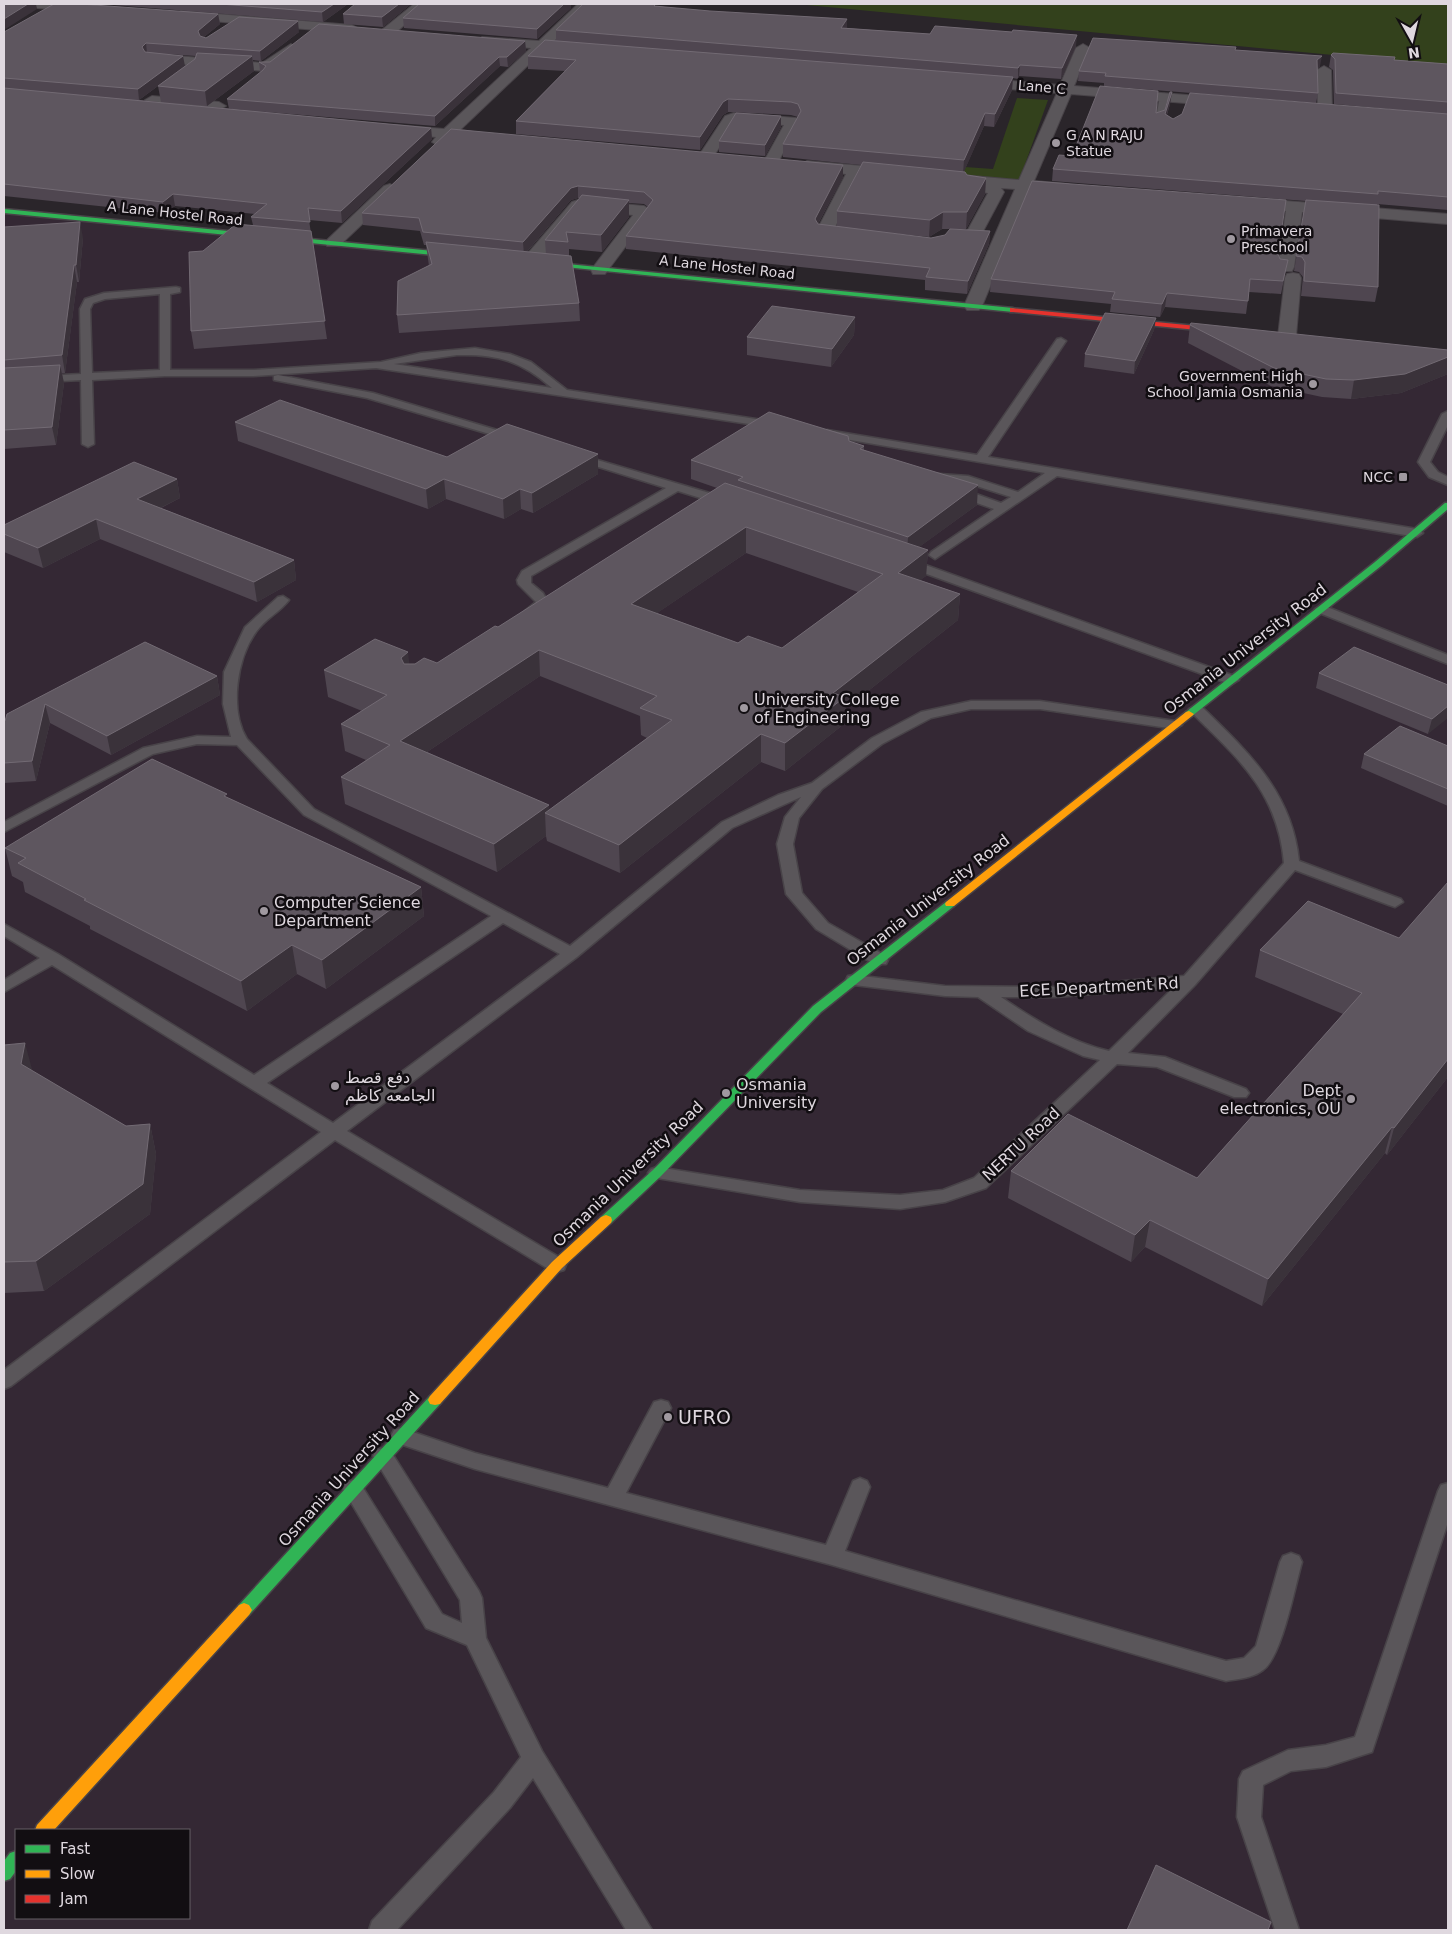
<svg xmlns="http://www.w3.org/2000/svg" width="1452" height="1934" font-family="'DejaVu Sans',Cairo,sans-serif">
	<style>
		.education { fill: #342834; fill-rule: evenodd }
		.green { fill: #33411c }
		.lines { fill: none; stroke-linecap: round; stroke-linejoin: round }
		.lane-casing { stroke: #484348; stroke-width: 3 }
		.street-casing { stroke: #484348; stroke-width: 2 }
		.fast-casing { stroke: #484348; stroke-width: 3 }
		.slow-casing { stroke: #484348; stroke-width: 3 }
		.jam-casing { stroke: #484348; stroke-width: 3 }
		.lane { fill: #5a565a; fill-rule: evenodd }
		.street { fill: #5a565a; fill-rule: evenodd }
		.fast { fill: #30b455; fill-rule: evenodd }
		.slow { fill: #ff9f0a; fill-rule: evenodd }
		.jam { fill: #e5322d; fill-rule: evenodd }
		.wall { fill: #4f4650; fill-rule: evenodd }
		.shaded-wall { fill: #3a323a }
		.building { fill: #5e565f; stroke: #726a73; fill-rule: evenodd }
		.poi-dot { fill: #a099a0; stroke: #120e12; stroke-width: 2 }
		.labels { text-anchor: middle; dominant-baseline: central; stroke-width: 5; stroke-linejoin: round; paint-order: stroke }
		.far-street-label { font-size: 14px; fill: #dfd8df; stroke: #120e12 }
		.far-poi-label { font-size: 14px; fill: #dfd8df; stroke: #120e12; text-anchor: start }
		.street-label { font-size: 16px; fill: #dfd8df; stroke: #120e12 }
		.poi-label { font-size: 16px; fill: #dfd8df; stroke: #120e12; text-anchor: start }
		.near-poi-label { font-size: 19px; fill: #dfd8df; stroke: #120e12; text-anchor: start }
	</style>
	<rect width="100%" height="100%" fill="#2a252a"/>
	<!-- education -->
	<path class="education" d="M4,213l1444,143v1574h-1444zM16,1830h173v88h-173z"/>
	<!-- green -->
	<path class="green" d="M796,4h652v62z
		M1017,98l31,2 -29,81 -157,-14 5,-7 126,9z"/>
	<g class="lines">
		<defs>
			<path id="lane" d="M1164,94l4,3 -6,24 -7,2 5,-26z
				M176,287l4,1v4l-10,2v76h84l127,-8 40,-9 54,-5 35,6 21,8 36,28 209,32 6,3 -6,3 -400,-60 -122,8h-89l-73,4 2,64 -6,3 -6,-3 -1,-64 -77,4v-6l77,-4 -1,-65 5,-10 19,-6zM160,294v76l-68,3 -2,-64 3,-6 12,-4zM457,355c41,-1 64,6 95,33l-158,-24z
				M1061,338l5,3 -78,116 429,72 6,4 -6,4 -360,-61 -122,83 -6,-4 2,-3 63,-43 -40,-14 -2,-3 2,-3h8l39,14 10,-6 -44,-14 -41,-4v-6l42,3 50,16 27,-19 -218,-37 -6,-3 6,-3 150,25 80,-116z
				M278,375l95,18 144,43 2,2 -6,3 -146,-43 -93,-18v-4z
				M1448,411v14l-18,37 8,10 10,5v8l-19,-8 -11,-15 24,-48z
				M577,454l153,45 2,3 -6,4 -48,-15 -147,85v7l12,10 5,9c-5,9 -14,19 -26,16l-2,-3 16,-13 -18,-18 -1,-4 5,-9 144,-83 -93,-29 -2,-2z
				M906,558l331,119 2,3 -7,4 -5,-1 -325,-118 -2,-3 2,-3z
				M283,596l6,4c-9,12 -24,19 -33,32 -19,26 -27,78 -9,107l67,70 256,137 152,-124 56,-27 34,-12 60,-45 49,-26 50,-11h69l135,20 7,4 -7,4 -135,-20h-69l-40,9 -49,26 -60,45 -23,29 -6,26 9,49 26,30 58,33 2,4 -2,4h-12l-58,-35 -30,-35 -9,-50 8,-27 16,-20 -69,31 -155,129 -230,174 217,129 2,5 -2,5 -7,2 -7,-2 -215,-130 -324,246 -7,3v-19l317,-238 -269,-167 -48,27v-12l36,-22 -36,-22v-12l54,30 196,121 237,-159 -187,-101 -67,-70 -40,-1 -44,10 -149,78v-10l139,-74 54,-12 34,1 -8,-33 1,-32 21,-45 33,-30zM503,923l57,31 -227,169 -66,-40z
				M1322,605l126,50v9l-131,-52 -2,-3z
				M1196,705l5,1c47,46 91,86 98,155l102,38 2,3 -8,5 -6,-2 -94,-35 -100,115 -67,68 37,4 81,32 3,4 -3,4h-12l-77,-30 -40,-3 -131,124 -41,14 -45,7 -100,-7 -149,-25 -3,-4 3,-4 6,-2 143,23 100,5 43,-5 31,-12 126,-118 -17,-4 -55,-25 -50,-34 -33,-1 -91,-11 -6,-1 -2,-4 2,-4 6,-1 91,11 110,1 129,-11 100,-113c-6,-70 -45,-104 -93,-151l-2,-3zM1173,988l-64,63c-39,-9 -74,-31 -108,-54h54z
				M661,1400l7,2 3,6 -45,85 200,52 27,-64 7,-3 7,3 3,6 -25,64 381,110 18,-3 12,-12 24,-84 3,-6 8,-3 8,3 3,6c-7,24 -20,95 -39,108 -10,8 -25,9 -37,11l-394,-116 -357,-96 -81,-27 -3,-6 3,-6 7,-2 74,25 133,35 46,-86z
				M383,1448l7,2 89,141 3,7 4,40 56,113 110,179h-26l-93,-152 -23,30 -113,122h-28l3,-9 122,-129 27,-35 -54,-112 -41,-17 -83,-139 3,-6 7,-3 7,3 82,131 20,9 -2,-23 -87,-144 3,-6z
				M1448,1483v39l-76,230 -46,15 -35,4 -28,14 -2,32 38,113h-24l-38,-113 2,-38 4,-8 45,-21 38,-5 29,-8 83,-246 3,-6z"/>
			<path id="street" d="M31,4l64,1 1,3 -6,4 -53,-4z
				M414,4h14l-35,31h-10l-2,-3 2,-3z
				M578,4h13l-38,38 28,3 2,3 -2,3 -36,-2 -85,81 28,4 2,3 -2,3 -37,-1 -7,6 -5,1 -7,-4 4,-5 -42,-4 -7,-4 7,-4 50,4 87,-81 -44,-4 -5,-1 -2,-3 2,-3 57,4z
				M181,11l171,14 7,4 -7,4 -176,-15 -1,-3z
				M291,44l7,4 -2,3 -31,20 -113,-9 -7,-4 7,-4 110,9z
				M1083,44l7,4 -16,38 150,12 7,4 -7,4 -153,-12 -37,87 34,3 8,5 -8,5 -38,-4 -48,116 -3,4h-12l-3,-4 51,-117 -14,-1 3,4 -24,45 -8,5 -8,-5 24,-44 -22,-3v-5l-17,-1 -8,-5 8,-5 70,6 38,-87 -82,-7 -7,-4 7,-4 85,7 16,-37z
				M1324,66l7,4 1,40 -7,4 -7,-4 -1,-40z
				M152,96l67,6 7,4 -7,4 -72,-7 -2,-3z
				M734,113l62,5 3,5 -23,43 -5,2 -8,-5 21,-38 -48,-3 -25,38h-10l-3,-3 27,-41z
				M807,161l89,8 8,5 -8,5 -35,-4 -27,54 25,5 2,3 -8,5 -35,-7 -2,-3 30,-58 -44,-5 -3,-3z
				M390,184l8,5 -2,3 -57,54h-12l-2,-3 2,-3 57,-54z
				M1248,198l200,16v10l-146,-12 -8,55 -2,4h-12l-2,-4 8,-56 -44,-5 -2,-3z
				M578,200l66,6 8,5 -47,63h-12l-2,-4 42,-55 -51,-5 -47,57h-12l-2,-4 2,-4 49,-57z
				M1293,273l6,1 2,4 -5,58 -3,4h-12l-3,-4 7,-58 2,-4z"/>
			<path id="fast" d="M4,209l460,45 3,2 -3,2 -460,-45z
				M537,261l476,47 4,2 -4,2 -478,-48 -1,-1z
				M1445,503h3v6l-67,57 -189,150h-6l-2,-2 2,-2 189,-150z
				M950,901l4,1 1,2 -1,2 -133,106 -160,164 -50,47h-10l-1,-3 1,-3 52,-47 160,-164 133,-104z
				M435,1395l5,1 2,4 -2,4 -191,211 -5,2 -5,-2 -3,-5 3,-5 191,-209z
				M16,1851v20l-6,8 -6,2v-20l6,-8z"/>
			<path id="slow" d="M1189,711l5,3 -2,2 -238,190h-8l-1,-2 1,-2 240,-190z
				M606,1215l5,2 1,3 -1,3 -49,45 -122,136 -5,1 -5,-1 -2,-4 2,-4 122,-134 49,-45z
				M244,1603l5,2 3,5 -3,5 -195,215h-19l2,-5 202,-220z"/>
			<path id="jam" d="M1010,308l218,21 4,2 -4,2 -215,-21h-3z"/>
		</defs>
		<!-- lane casing -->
		<use href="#lane" class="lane-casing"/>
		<!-- street casing -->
		<use href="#street" class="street-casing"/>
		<!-- fast casing -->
		<use href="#fast" class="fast-casing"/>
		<!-- slow casing -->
		<use href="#slow" class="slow-casing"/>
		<!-- jam casing -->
		<use href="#jam" class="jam-casing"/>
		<!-- lane -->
		<use href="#lane" class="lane"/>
		<!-- street -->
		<use href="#street" class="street"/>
		<!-- fast -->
		<use href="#fast" class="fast"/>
		<!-- slow -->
		<use href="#slow" class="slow"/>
		<!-- jam -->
		<use href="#jam" class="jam"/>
	</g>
	<!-- wall -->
	<path class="wall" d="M101,4h247l-25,18z
		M355,4h56l-28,23 -39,-3 -1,-10z
		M656,6l191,22 229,18 -15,33 -42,-3 -1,3 -5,-1 -1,12 -18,37 -10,-1 -20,45 3,4 19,3 -1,16 -19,35h-24l-13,8 -49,-5 51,6 59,-7 -1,13 -22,50 -42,-4v-10l-299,-31v-13l22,-29 -4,-3 -15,-1v14l-27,35 -33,-3v7l10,47 1,18 -181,12 -2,-18 32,-49 -3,-21h-2l-4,-14 -57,-6 -1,-12 89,-84 392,48 -25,47 19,3v-16l24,-46 -78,-8v-13l15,-27 -7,-2 -63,-3 -5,3 -23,35 -184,-16v-13l49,-50 -37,-2v-13l28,-16v-10zM578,198h2l-35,42 1,14 -19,-2 44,-52z
		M571,8l-34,31 -133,-11 -1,-10z
		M218,14l2,10 -16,13 2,1 93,-6 -38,29 -8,-1 1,11 -47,35 -46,-4 -3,-16 15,-11 -34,25 292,28 1,11 -90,84 -33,-3 18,119 -133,10 -3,-18 12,-80 50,-26 -2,-8 4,-3 -80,-8 -10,7 -161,-17v-164zM166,54l30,2 -1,3 -10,7z
		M525,41l1,10 -18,16 -8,-1 -65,60 -206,-17 -2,-10 34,-27 -1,-1 -1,-9h11z
		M1235,50l85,16 -3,3 1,24 -2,10 -212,-17v-3l-26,-2 1,-10z
		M1331,55l117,9v146l-71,-6 1,83 -3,15 -74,-6 2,-19 -4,-5 -5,-1 12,-70 -254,-20 1,-12 19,-13 84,-43 9,-3 7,-18 -2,12 -3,11 6,4 227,-9 -66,-6 -1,-34 -4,-3z
		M781,127l-16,29 -46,-4v-11z
		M4,227l79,11 -4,44h-2l-12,91h-3l2,10 -8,62 -52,4z
		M1278,254l2,5 8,1 -7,34 -32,-2 -3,22 -81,-7 -5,10 -50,-5 1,-8 -121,-12 1,-13z
		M855,317l-1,18 -23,32 -84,-12v-18z
		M1156,318l-2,12 -20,44 -50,-7 1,-13z
		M1190,325l258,25v24l-47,19 -50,6 -29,-2 -51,-11 -83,-43z
		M235,422l212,35 151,17 -65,39 -12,-4 -17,10 -58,-20 -18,10 -190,-68z
		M849,441l15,5v4l113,55 -58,42 9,3 -2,26 -6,4 40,14 -2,26 -114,90v14l-59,47 -24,-9 -141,111 -73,-32 -1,-5 -49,36 -152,-68 -4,-27 25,-17 -21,-9 -4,-27 21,-13 -34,-14 -4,-27 85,-6 28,-1 61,-36 219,-139 -26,-9v-19zM746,553l112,39 -76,56 -44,-5 -81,-30zM540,676l100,40 1,19 6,3 -98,72v-5l-122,-53z
		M177,479l3,19 -19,10 133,52 2,20 -39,22 -157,-63 -57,29 -39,-16v-27z
		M145,642l72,34 3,19 -109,60 -61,-32 -14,58 -32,2v-62z
		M1319,673l129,12 -20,49 -112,-46z
		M1448,746v60l-87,-38 3,-14z
		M228,798l193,89 3,29 -98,73 -29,-15 -50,37 -157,-82v-3l-65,-34 -2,-10 -11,-6 -7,-28z
		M1399,938l49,139 -61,78 -2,-2 -123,153 -117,-59 -14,15 -123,-64 3,-27 186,7 146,-164 -88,-37 5,-27z
		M4,1045l28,26 94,55 24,-2 6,30 -6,60 -106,77 -40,2z"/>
	<!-- shaded-wall -->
	<path class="shaded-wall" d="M28,4h8l1,5 -33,21v-11z
		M334,4h14l-25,18 -1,-10z
		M399,4h12l-28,23 -1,-10z
		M564,4h7v4l-34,31v-10z
		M218,14l2,10 -21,17 -1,-10z
		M847,19v10l-6,-1z
		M298,21l1,11 -38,29 -1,-10z
		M1077,35l-1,11 -15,33 1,-11z
		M525,41l1,10 -18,16 -1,-10z
		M146,43l1,10 -4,4 -1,-10z
		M183,56l2,10 -46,34 -1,-11z
		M252,56l2,15 -47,35 -2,-15z
		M1322,56l-2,10 -5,4 2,-10z
		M499,57l1,9 -65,60v-10z
		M1020,65l-1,11 -1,3v-11z
		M1013,77l-1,13 -18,37 1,-13z
		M1172,92l-2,12 -7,22 2,-12z
		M728,99v13l-5,3 -23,35v-13l23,-35z
		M985,113l-1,13 -21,48 1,-14z
		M781,116v11l-16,29v-11z
		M431,128l1,11 -90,84 -1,-12z
		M843,165v12l-29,54 1,-12z
		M986,178l-1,16 -19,35 1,-17z
		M578,186v12l-7,2 -47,55 -1,-13 48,-54z
		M173,194l2,12 -10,7 -2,-11z
		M629,200v17l-27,35 -1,-17z
		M943,212l-1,17 -13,8 1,-17z
		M80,222l3,16 -4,44 -3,-17z
		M990,231l-1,13 -22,50 1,-13z
		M74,265l3,17 -12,91 -3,-18z
		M1167,293l-2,14 -5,10 2,-13z
		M855,317l-1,18 -23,32 1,-18z
		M1156,318l-2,12 -20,44 1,-13z
		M1448,357v17l-47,19 -50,6 3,-19z
		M60,365l4,18 -8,62 -4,-18z
		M598,454v20l-65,39 -1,-20z
		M177,479l3,19 -40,20 -3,-19z
		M444,479l2,20 -18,10 -2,-20z
		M978,485l-1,20 -70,51 1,-19z
		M520,489l1,20 -17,10 -1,-20z
		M96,519l4,20 -57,29 -5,-20z
		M746,527v26l-114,77 -1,-26z
		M928,550l-2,26 -30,23 2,-26z
		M294,560l2,20 -39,22 -3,-20z
		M960,594l-2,26 -114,90v14l-59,47v-28l48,-50z
		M539,650l1,26 -137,92 -3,-27z
		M408,652l3,26 -10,-20z
		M217,676l3,19 -109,60 -4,-19z
		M45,704l5,19 -14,58 -4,-20z
		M1448,706v12l-20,16 4,-15z
		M761,734v28l-141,111 -1,-28z
		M549,805l1,10 -5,-2 1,23 -49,36 -3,-28z
		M421,887l3,29 -98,73 -4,-29z
		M292,945l5,29 -50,37 -6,-30z
		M25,1043l8,30 -12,-9z
		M1448,1059v18l-61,78 7,-27z
		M150,1124l6,30 -6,60 -106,77 -8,-30z
		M1392,1127l-7,26 -123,153 6,-27z
		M1150,1220l-5,27 -14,15 4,-27z"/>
	<!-- building -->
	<path class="building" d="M4,4h24l-24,15z
		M54,4h26l138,10 -20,17 2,5 6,2 33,-21 59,4 -38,30 -114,-8 -4,4 3,5 38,4 -45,33 -134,-11v-46z
		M220,4h114l-12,8z
		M355,4h44l-17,13 -39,-3z
		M419,4h145l-27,25 -134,-11z
		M583,4h73l-2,2 56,5 137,8 -6,9 89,6 5,-8 77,6 1,-2 64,5 -15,33 -42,-3 -2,3 -462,-38z
		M319,24l206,17 -18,16h-8l-64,59 -208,-17 36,-29 3,-4 -7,-4h11z
		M1093,38l143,9 -1,3 87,6 -5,4 1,33 -213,-17 1,-3 -27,-2z
		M545,40l468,37 -18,37 -10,-1 -21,47 -181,-16 18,-33 -3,-7 -7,-2 -63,-3 -5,3 -23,35 -184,-16 60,-61 -48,-4z
		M197,53l55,3 -47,35 -47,-5 37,-27z
		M1333,53l62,4 -1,3 54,4v38l-112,-9 -1,-34 -4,-4z
		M1100,86l58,5 -2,22 9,-3 5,-18h2l-7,22 8,5 9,-5 8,-21 258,21v83l-70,-6v3l-325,-25 6,-14 13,1z
		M4,88l427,40 -90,83 -33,-3 2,14 -59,-5 16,-13 -94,-10 -10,8 -159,-18z
		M736,113l45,3 -16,29 -46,-4z
		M451,129l392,36 -28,54 3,5 113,14 14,-3 5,-6 40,2 -22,50 -42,-4 4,-9 -304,-32 27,-36 -9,-8 -66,-6 -7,2 -48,54 -100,-10 -4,-14 -57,-5z
		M863,162l102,10 2,3 19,3 -19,34h-24l-13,8 -93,-9z
		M1032,181l254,19 -8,54 2,5 8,1 -5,21 -33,-2 -2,22 -81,-8 -5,11 -50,-5 3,-7 -124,-13z
		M582,195l47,5 -28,35 -35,-3 2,10 -23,-2z
		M1306,200l73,5 -1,82 -74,-6 1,-19 -3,-5 -6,-1z
		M80,222l-4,43h-2l-12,90 -58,5v-133z
		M236,224l75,7 14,90 -134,10 -2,-79 14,-1z
		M426,242l145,14 8,47 -182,12 1,-34 34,-17z
		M772,306l83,11 -23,32 -85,-12z
		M1105,313l51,5 -21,43 -50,-7z
		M1191,323l257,27v7l-43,17 -51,6 -28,-1 -52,-11 -84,-43z
		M60,365l-8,62 -48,3v-62z
		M280,400l167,57 60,-33 91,30 -66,39 -12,-4 -17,10 -59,-20 -18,10 -191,-67z
		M769,412l79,24 1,5 15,5 -4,3 118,36 -70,52 -170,-57 5,-3 -52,-17z
		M134,462l43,17 -40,20 157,61 -40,22 -158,-63 -58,29 -34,-14v-9z
		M725,483l203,67 -30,23 62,21 -127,99 12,4 -60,46 -24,-9 -142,111 -74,-32 127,-93 -32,-12 17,-12 -118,-46 -139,91 149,64 -55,39 -153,-67 49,-32 -49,-21 46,-29 -63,-25 51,-31 33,13 -7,6 3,6h11l9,-6 13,5 58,-37 3,1zM746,527l137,47 -101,74 -34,-12 -10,7 -107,-39z
		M145,642l72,34 -110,60 -62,-32 -13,57 -28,2v-42h1l2,-7z
		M1354,647l94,38v21l-16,13 -113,-46z
		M1400,726l48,20v43l-84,-35z
		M152,759l75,35 -3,2 197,91 -99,73 -30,-15 -51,36 -157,-81 2,-1 -68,-36 8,-5 -21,-10z
		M1448,882v177l-54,69 -2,-1 -124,152 -118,-59 -15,15 -124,-64 57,-57 129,64 165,-185 -102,-43 48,-49 91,37z
		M25,1043l-4,21 105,62 24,-2 -7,60 -107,77 -32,1v-217z
		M1156,1865l115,57 -3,8h-141z"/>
	<!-- markers -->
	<g class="poi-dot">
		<circle cx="1056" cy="143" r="5"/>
		<circle cx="1231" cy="239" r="5"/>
		<circle cx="1313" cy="384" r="5"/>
		<rect x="1398" y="472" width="10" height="10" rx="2.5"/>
		<circle cx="744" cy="708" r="5"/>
		<circle cx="264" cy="911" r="5"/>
		<circle cx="335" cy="1086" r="5"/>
		<circle cx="726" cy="1093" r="5"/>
		<circle cx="1351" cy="1099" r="5"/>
		<circle cx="668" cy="1417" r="5"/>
	</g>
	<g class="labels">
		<!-- far-street labels -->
		<g class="far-street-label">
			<text transform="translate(1042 87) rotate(5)">Lane C</text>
			<text transform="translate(175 213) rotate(6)">A Lane Hostel Road</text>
			<text transform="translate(727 267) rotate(6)">A Lane Hostel Road</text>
		</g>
		<!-- far-poi labels -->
		<g class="far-poi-label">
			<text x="1066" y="135">G A N RAJU<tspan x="1066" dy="16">Statue</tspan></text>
			<text x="1241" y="231">Primavera<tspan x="1241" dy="16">Preschool</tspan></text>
			<text x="1303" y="376" text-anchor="end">Government High<tspan x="1303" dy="16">School Jamia Osmania</tspan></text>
			<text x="1393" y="477" text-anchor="end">NCC</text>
		</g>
		<!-- street labels -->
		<g class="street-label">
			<text transform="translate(1245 649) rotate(-38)">Osmania University Road</text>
			<text transform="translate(928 900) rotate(-38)">Osmania University Road</text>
			<text transform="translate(1099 987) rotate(-3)">ECE Department Rd</text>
			<text transform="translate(1021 1144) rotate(-43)">NERTU Road</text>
			<text transform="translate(628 1174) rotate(-44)">Osmania University Road</text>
			<text transform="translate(349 1469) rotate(-48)">Osmania University Road</text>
		</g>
		<!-- poi labels -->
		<g class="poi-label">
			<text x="754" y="699">University College<tspan x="754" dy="18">of Engineering</tspan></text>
			<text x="274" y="902">Computer Science<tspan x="274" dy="18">Department</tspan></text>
			<text x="345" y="1077">دفع قصط<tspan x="345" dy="18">الجامعه كاظم</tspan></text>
			<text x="736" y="1084">Osmania<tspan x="736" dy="18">University</tspan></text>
			<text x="1341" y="1090" text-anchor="end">Dept<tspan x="1341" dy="18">electronics, OU</tspan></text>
		</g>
		<!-- near-poi labels -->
		<g class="near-poi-label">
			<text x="678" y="1417">UFRO</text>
		</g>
	</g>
	<!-- border -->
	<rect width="1452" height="1934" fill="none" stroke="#dfd8df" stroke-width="10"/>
	<!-- legend -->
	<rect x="15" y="1829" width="175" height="90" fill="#120e12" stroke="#645f64"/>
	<rect x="25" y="1845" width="25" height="8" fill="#30b455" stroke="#645f64"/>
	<text x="60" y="1854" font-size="15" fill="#dfd8df">Fast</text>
	<rect x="25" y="1870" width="25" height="8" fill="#ff9f0a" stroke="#645f64"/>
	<text x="60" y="1879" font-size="15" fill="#dfd8df">Slow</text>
	<rect x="25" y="1895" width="25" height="8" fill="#e5322d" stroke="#645f64"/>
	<text x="60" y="1904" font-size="15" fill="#dfd8df">Jam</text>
	<!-- north arrow -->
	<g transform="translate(1412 40) rotate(172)" stroke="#120e12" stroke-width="4" paint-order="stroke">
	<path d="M0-4L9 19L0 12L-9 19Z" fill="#dfd8df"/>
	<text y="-8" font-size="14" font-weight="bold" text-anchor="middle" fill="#dfd8df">N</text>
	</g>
</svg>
